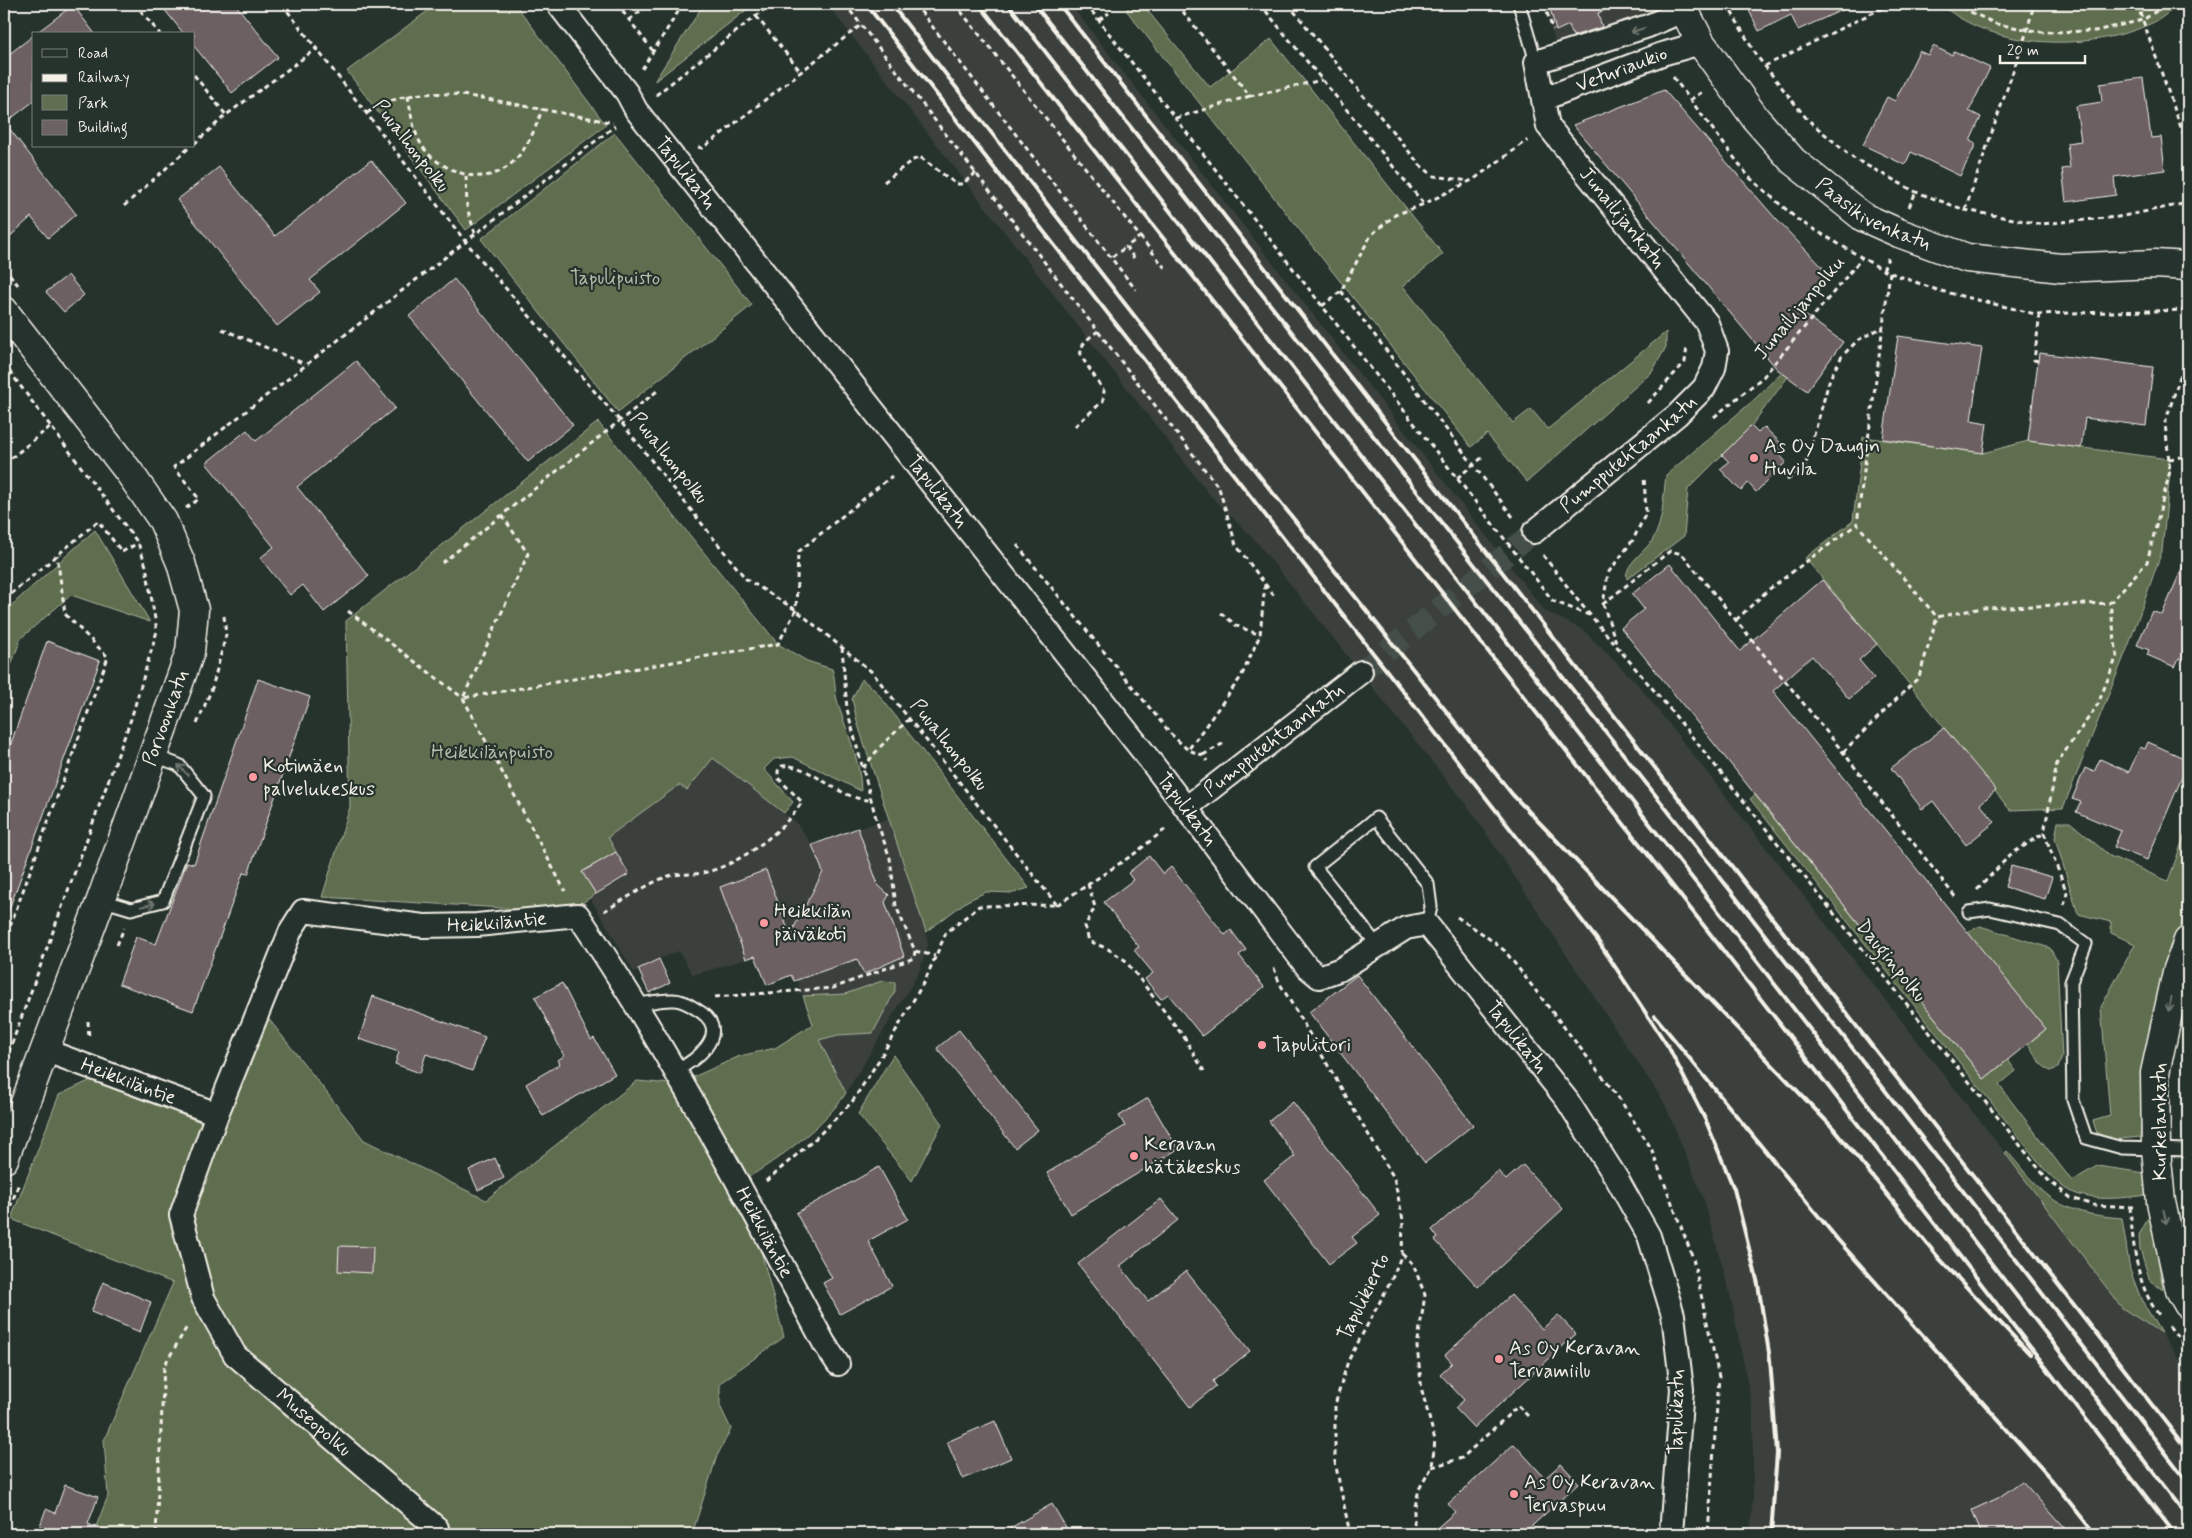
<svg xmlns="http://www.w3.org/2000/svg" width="2192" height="1538" font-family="Mynerve,sans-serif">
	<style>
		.built { fill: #3b413d }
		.green { fill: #5f6e50; stroke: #aab09c }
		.building { fill: #6c6163; stroke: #f4f1e8 }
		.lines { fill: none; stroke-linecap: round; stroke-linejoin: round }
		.street-tunnel { stroke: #455049; stroke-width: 22; stroke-dasharray: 22 11; stroke-linecap: butt }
		.lane-casing { stroke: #f4f1e8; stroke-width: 15 }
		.street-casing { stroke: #f4f1e8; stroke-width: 26 }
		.secondary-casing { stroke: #f4f1e8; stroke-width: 31 }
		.path { stroke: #f4f1e8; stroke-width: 3; stroke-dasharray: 5 4; stroke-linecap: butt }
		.lane { stroke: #26332d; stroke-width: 11 }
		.street { stroke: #26332d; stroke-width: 22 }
		.secondary { stroke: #26332d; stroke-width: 28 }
		.rail { stroke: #f4f1e8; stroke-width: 4 }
		.oneway { stroke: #6e766e }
		.poi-dot { fill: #ff9aa2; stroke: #26332d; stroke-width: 2 }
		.labels { text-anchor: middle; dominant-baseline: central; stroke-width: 4.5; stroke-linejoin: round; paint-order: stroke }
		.street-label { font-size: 20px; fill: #f4f1e8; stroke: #26332d }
		.park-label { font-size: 20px; fill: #b8bdab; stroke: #26332d }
		.poi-label { font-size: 20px; fill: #f4f1e8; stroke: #26332d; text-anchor: start }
	</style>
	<rect width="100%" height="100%" fill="#26332d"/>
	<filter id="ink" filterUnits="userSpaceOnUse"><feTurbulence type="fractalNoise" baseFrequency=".02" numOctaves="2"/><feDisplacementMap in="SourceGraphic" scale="10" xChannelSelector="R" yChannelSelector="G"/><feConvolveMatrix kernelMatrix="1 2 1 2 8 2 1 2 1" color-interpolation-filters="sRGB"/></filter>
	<g filter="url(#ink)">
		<!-- built -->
		<path class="built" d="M827,4h243l475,607 38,19 53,52 369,471 117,155 39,25 27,39v162h-438l3,-36v-86l-23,-119 -27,-96 -39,-95 -192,-290 -217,-272 -45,-45z
			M1545,4h102l2,8 -93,35z
			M713,757l84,67 15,21 78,-27 36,114 2,14 -10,28 -72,119 -24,-42 -25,-71 -4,1 -2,-6 -24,10 -12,-29 -62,19 -14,-24 -20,8 11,24 -21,10 -11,-23 -4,2 -44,-74 5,-4 -13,-22 25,-35 73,-52 7,5z"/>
		<!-- green -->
		<path class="green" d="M437,4h78l91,121 -140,105 -119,-159z
			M704,4h50l-99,77v-1z
			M1133,4h9l68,83 61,-48 172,215 -40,32 110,137 18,-14 17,20 118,-97v15l-14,25 -125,110 -40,-48 -16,13 -345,-437z
			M1941,4h239c-9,6 -18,15 -28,19 -60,29 -161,27 -211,-19z
			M615,133l137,172 -134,107 -137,-173z
			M1824,329l-73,97 -63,63 -4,47 -57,43c-4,-13 18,-28 25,-38 12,-19 11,-44 14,-66l89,-76z
			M598,422l180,222 29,17 25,8c4,11 2,20 5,31 8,29 24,60 24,91l-68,-34 -19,2 -10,10 29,33 -9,11 -71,-55 -26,32 -8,-5 -71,52 8,15 -34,20 14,22 -28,18 -246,-15 28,-90 -4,-186z
			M1863,437l120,16 45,-12 141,18 1,12 -8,80 -33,93 -66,164 -53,2 -133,-166 -72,-86 48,-37z
			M95,530l55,92 -79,-27 -50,43 -17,47v-73z
			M862,679l14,12 153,197 -16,5 -27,-1 -19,9 -41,31 -68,-207 -6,-26z
			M1755,795l229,284 24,-19 8,11 -17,14 73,96 25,-15 49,7 2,22c-26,3 -59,8 -82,-6 -8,-5 -14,-13 -21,-19l-295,-371z
			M2058,822h12l40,34 58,25 20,-55v79l-27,83 -15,78 -6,71 -29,3 -14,-7 -4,-12 17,-5 -9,-109 34,-63 -24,-11v-11l-33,-8 -23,-76z
			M1980,926l70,22 7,13 5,96 -4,11 -8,3 -9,-7 -13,-20 18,-15 -79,-97z
			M882,981l13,1v9l-22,42 -35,2 -19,5 27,53c-20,31 -69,68 -101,86l-56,-100 51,-23 35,-8 38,-24 -10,-28 42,-2z
			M268,1018l96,122 122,60 151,-119 34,3 82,137 31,116 -64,46v23l11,23 -14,27 -25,78h-599l15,-38 -4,-56 69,-157 -162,-64 48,-124 32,-15 130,50z
			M893,1055l49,69 -30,57 -54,-67z
			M2007,1151c40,48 50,62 115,67l8,52 11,29 20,34 -39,-25 -117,-155z
			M2151,1213l12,77 -13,-9 -10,-32 -1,-14z"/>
		<!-- building -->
		<path class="building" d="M160,4h75l43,53 -46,36 -38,-47v-12h-10z
			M1549,4h70l-21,9 4,14 -29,9 -4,-11 -13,6z
			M1746,4h109l-57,26 -7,-15 -32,16z
			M73,5l22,29h-60z
			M34,35v66l-29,22 71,91 -28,24 -17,-21 -27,25v-184z
			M1933,46l19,9 2,-4 36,17 -21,43 12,6 -11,24 6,3 -16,32 -49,-24 -6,13 -42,-20 24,-48 8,4 24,-50 9,4z
			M2143,78l8,60 10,-1 4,33 -51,7 2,18 -50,7 -4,-33 8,-1 -3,-25 14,-2 -5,-35 26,-4 -2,-18z
			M1664,90l112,129 54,56 -32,35 45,32 -36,49 -30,-22 -204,-244z
			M371,160l35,43 -96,77 10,12 -43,34 -100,-126 42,-33 56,69z
			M68,275l16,20 -20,17 -18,-20z
			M454,279l119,146 -45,37 -119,-146z
			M1898,336l84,12 -11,72 16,3 -4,30 -100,-14z
			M2039,353l114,14 -7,59 -61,-8 -4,30 -53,-7z
			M356,361l39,47 -98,79 72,89 -45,36 -21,-27 -13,10 -30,-37 14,-11 -68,-84 41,-33 9,11z
			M1751,426l7,7 6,-6 21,20 -7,6 8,9 -30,30 -8,-9 -7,8 -21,-22 9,-7 -7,-7z
			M2188,554v108l-9,-4 -4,9 -28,-12 2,-5 -12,-5 15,-34 10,4z
			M1670,564l70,87 82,-71 55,64 -18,16 15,18 -25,21 -37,-43 -39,35 273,338 -62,50 -363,-451 23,-19 -12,-15z
			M47,641l53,20 -93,254h-3v-152z
			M258,679l52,18 -62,177 -5,-1 -50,138 -74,-27 17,-47 20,7 31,-82 7,2z
			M1944,728l52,62 -16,14 15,18 -29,23 -33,-44 -11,8 -31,-41z
			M2148,742l40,18v3l-41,97 -33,-13 7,-16 -45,-19 5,-10 -9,-3 13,-31 9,4 6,-13 29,13 11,-25 5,2z
			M858,828l20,57 11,10 -4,7 19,54 -40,18 -7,-15 -63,22 -3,-6 -24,10 -12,-29 -9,3 -26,-72 46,-17 24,65 33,-63 -11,-27z
			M616,852l13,22 -33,20 -14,-22z
			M1149,856l14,18 8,-7 54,68 6,-5 15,20 -7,5 25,32 -62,49 -34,-42 -7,5 -16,-20 8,-6 -19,-23 5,-3 -35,-45 29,-22 -5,-7z
			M2011,866l41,11 -7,22 -40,-12z
			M659,959l11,24 -21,10 -11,-24z
			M1357,975l116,150 -48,38 -116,-151z
			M562,983l29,57 3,-2 21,36 -72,42 -17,-32 34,-20 -2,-4 6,-4 -29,-59z
			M373,996l112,41 -13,34 -46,-17 -6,19 -25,-9 4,-12 -40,-13z
			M959,1030l79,100 -23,18 -78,-100z
			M1148,1098l30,51 -107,65 -24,-41 78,-47 -6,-10z
			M1293,1102l87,113 -28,22 5,6 -28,21 -65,-84 31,-24 -26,-35z
			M495,1158l9,20 -26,12 -9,-20z
			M1523,1165l40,44 -85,78 -43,-47 3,-2 -6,-8 66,-59 8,9z
			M879,1167l29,52 -40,22 24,45 -52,28 -17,-31 9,-5 -36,-65z
			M1161,1199l17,21 -58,46 28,35 38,-30 64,80 -37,30 3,5 -26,21 -112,-143z
			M339,1246l34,1 -1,26 -34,-2z
			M103,1282l48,20 -11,30 -49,-20z
			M1511,1295l31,34 16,-14 18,19 -102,94 -19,-20 9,-8 -24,-26 12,-11 -7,-8z
			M995,1421l16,37 -48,21 -16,-37z
			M1514,1444l31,34 16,-14 18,19 -56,51h-93l25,-22 -7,-8z
			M2022,1481l48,53h-88l-10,-24 26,-12z
			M65,1485l33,12 -10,27 19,7 -1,3h-69l9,-25 9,4z
			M1052,1504l18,30h-70z"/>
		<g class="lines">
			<!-- street-tunnel -->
			<path class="street-tunnel" d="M1361,672l173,-140"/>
			<defs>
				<path id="lane" d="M1519,4l17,58
					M101,900l30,9 32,-8 41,-105 -25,-31 -27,-10
					M1969,912l21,-3 70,16 26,19 -15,38 2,118 13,38 36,10 66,2
					M1378,946l-63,-79 61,-49 52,66 3,23 -4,17
					M635,1005c13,-2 27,-6 39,-5 8,0 16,5 22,9 37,21 4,50 -21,62"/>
				<g id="street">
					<path id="s1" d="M558,4l69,89 9,17 509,644 162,213 12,10 22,-8 65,-41 21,-4 140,176 50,79 32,57 24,79 9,74 -11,145"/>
					<path id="s2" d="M1543,99l119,-45 39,-11"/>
					<path id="s3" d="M1534,532l143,-117 27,-27 10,-20 3,-17 -10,-28 -159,-197 -12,-64 112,-36 35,-15"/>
					<path id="s4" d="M1186,808l175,-136"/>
					<path id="s5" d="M44,1050l173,64 74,-184 12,-19 121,15 53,-1 101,-10c92,136 168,283 246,428l14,21"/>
					<path id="s6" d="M217,1114l-36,101 22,83 32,57 202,173 -4,6"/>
				</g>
				<g id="secondary">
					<path id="s7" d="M1681,4l20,39 55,76 37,42 70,56 36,16 68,25 94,10 94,-4 33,2"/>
					<path d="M4,311l125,161 34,49 18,42 13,47 -4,42 -89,248 -97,259"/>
					<path d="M2188,941l-11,31 -22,101 1,76 5,53 19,88 8,14"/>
				</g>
			</defs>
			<!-- lane casing -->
			<use href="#lane" class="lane-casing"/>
			<!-- street casing -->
			<use href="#street" class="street-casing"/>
			<!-- secondary casing -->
			<use href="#secondary" class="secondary-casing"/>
			<!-- path -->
			<path class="path" d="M135,4l25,30
				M282,4l183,237 155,180 126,158 50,31 76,62 185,233
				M617,4l36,47
				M845,4l374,484 17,57 29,39 -5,51 -19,42 -53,73
				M915,4l221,286
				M955,4l210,264
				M1086,4l467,597 36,14
				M1177,4l73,92 72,-16
				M1260,4l164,200
				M1288,4l132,161 14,11 35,5
				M1544,4l9,26
				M1727,4l29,51 51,64 46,39 63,34 49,18 75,14 78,-7 70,-14
				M1954,4l42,20 46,8 53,-1 48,-11 24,-16
				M2050,4h29
				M2137,4l51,143
				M756,16l45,56
				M629,20l20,-16
				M1099,20l10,-7
				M1765,66l125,-62
				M642,69l41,-65
				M194,75l32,40
				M1673,77l76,100 49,43 85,50 54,20 98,24 153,-4
				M656,95l115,-91
				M408,96c3,17 5,37 15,51 7,11 19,18 30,23 50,22 76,-19 89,-61
				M1690,100l12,-8
				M367,113c48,-31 96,-18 148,-9 33,7 66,12 98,19
				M1176,118l74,-22
				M194,144l32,-29 91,-67
				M698,147l4,1 14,-10 145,-113
				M466,176l1,32 8,25
				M884,182l27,-21 9,-4 36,27h6l14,-11
				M124,206l67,-60
				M1909,207l7,-15
				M1965,210l62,-179 7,-27
				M1112,257l14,-10
				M1134,258l-8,-11 15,-11
				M4,267l14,18
				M1883,270l5,-12
				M1890,272l-33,252 80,93 45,-9 128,-5
				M1341,291l172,226
				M1322,306l19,-15 30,-56 24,-20 29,-11 50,-25 54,-39
				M222,329l83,35
				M2038,361l-4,-1 6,-46
				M4,364l134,179 8,23 11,65 -26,88 -127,346
				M1648,403l37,-41 2,-16
				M1714,417l49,-40 98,-118
				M1075,426l28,-25 1,-10 -23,-35c-2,-12 8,-18 17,-25
				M2169,459l19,-3
				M4,464l47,-38
				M1457,478l26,-21
				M1787,480l18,-13 25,-89 12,-22 16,-16 25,-13
				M186,508l13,-9 -25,-32 441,-341
				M502,515l26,39 -65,144 315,-54 18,-34 2,-58 94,-76
				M1017,545l154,189 17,16 15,5 4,6
				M1543,555l37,48 89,105 379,472 23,18 22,7 40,2
				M442,563l215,-172
				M1265,584l9,12
				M4,600l94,-79 24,31 16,-9
				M1603,604l67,-53 12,3 161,198 113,146
				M348,611l115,87 102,193
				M1221,613l16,13 23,9
				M1736,620l32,-30 89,-66
				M1616,642l-13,-38 5,-31 25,-33 13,-27 -2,-37
				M842,647l5,62 30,113 13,36 6,48 19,45 20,5
				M197,724l15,-36 14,-53 -2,-19
				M1843,752l76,-75 18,-60
				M1203,755l21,-12
				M863,768l17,-21 29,-28
				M1088,884l7,23 -10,19 4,15 19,8 17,11 59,77 20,34
				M1977,890l33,-35 34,-22
				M2064,905l3,-12 -23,-60 13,-70 41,-59 19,-48 -7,-53 37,-41 23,-91 -5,-48 23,-71
				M604,911c17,-9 48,-30 65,-35 11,-3 23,-1 34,-3 36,-8 80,-41 99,-71l-24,-24v-7l4,-5c28,-4 56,35 90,34
				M1457,917l26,17 22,17 114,147 32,50 42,110 26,119 -11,157
				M4,943l104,-286 -43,-43 -8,-59
				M117,945l7,-17
				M1274,968l5,14 115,196 9,42 -1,34 -11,27 -43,80 -13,44v57l15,72
				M715,997l118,-9 81,-30 1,-7
				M88,1021l1,18
				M766,1181l50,-43 36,-36 27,-42 46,-80 21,-47 33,-27 78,-1 77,-51 34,-27
				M2130,1207c3,36 6,80 30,109
				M4,1224l15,-41
				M1402,1254l11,10 12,31 -8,52 5,44 13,49 -3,27 -13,22 -5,22v23
				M2169,1326l19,23
				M1432,1467l30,-9 56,-52 10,10
				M156,1534l8,-168 24,-41"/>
			<!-- lane -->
			<use href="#lane" class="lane"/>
			<!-- street -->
			<use href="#street" class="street"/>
			<!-- secondary -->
			<use href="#secondary" class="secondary"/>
			<!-- rail -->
			<path class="rail" d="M866,4l732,937 71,107 37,73 28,68 24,95 12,75 7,94 -6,81
				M891,4l359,460 262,330 322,335 104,128 92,97
				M979,4l729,927 467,603
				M1008,4l717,916 463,597
				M1034,4l707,900 447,578
				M1059,4l1129,1447
				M1655,1016l183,224 213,239 44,55"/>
		</g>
		<!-- one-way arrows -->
		<defs><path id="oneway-shaft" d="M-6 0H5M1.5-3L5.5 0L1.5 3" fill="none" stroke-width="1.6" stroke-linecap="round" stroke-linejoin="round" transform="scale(1.25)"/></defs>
		<g class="oneway">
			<use href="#oneway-shaft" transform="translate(1638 30) rotate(162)"/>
			<use href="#oneway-shaft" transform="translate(183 770) rotate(-134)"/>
			<use href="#oneway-shaft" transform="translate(148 905) rotate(-14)"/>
			<use href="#oneway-shaft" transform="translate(2170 1004) rotate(102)"/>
			<use href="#oneway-shaft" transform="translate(2165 1217) rotate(78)"/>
		</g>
	</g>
	<!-- markers -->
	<g class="poi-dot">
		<circle cx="1754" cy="458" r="5"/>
		<circle cx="253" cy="777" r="5"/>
		<circle cx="764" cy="923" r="5"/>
		<circle cx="1262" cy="1045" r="5"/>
		<circle cx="1134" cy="1156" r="5"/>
		<circle cx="1499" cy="1359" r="5"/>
		<circle cx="1514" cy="1494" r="5"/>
	</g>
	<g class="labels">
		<!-- street labels -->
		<g class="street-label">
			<text stroke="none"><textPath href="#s2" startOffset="84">Veturiaukio</textPath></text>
			<text transform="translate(411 146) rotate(52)">Puualhonpolku</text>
			<text stroke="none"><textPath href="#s1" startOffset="212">Tapulikatu</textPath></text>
			<text stroke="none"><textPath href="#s7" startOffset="291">Paasikivenkatu</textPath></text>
			<text transform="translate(1622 218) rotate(51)">Junailijankatu</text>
			<text transform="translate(1800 308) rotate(-50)">Junailijanpolku</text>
			<text stroke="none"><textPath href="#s3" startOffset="122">Pumpputehtaankatu</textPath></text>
			<text transform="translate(669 458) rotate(51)">Puualhonpolku</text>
			<text stroke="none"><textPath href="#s1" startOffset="618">Tapulikatu</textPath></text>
			<text transform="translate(166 718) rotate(-70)">Porvoonkatu</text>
			<text stroke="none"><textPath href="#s4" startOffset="111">Pumpputehtaankatu</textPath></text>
			<text transform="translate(949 745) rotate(51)">Puualhonpolku</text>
			<text stroke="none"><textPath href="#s1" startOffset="1022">Tapulikatu</textPath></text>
			<text stroke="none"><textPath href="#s5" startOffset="600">Heikkiläntie</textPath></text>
			<text transform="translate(1891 961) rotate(51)">Dauginpolku</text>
			<text stroke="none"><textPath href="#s1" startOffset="1502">Tapulikatu</textPath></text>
			<text stroke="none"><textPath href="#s5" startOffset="90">Heikkiläntie</textPath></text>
			<text transform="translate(2160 1122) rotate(-90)">Kurkelankatu</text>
			<text stroke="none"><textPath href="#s5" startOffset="1050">Heikkiläntie</textPath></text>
			<text transform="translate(1364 1297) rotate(-64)">Tapulikierto</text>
			<text transform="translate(1677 1412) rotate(-89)">Tapulikatu</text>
			<text stroke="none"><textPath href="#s6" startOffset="362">Museopolku</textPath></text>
		</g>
		<!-- park labels -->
		<g class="park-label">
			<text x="615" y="278">Tapulipuisto</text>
			<text x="492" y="752">Heikkilänpuisto</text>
		</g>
		<!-- poi labels -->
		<g class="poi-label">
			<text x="1764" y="446">As Oy Daugin<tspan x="1764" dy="23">Huvila</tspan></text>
			<text x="263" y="766">Kotimäen<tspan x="263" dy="23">palvelukeskus</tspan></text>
			<text x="774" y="911">Heikkilän<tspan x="774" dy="23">päiväkoti</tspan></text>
			<text x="1272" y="1045">Tapulitori</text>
			<text x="1144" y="1144">Keravan<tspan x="1144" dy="23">hätäkeskus</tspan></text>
			<text x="1509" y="1348">As Oy Keravan<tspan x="1509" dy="23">Tervamiilu</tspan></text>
			<text x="1524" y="1482">As Oy Keravan<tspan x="1524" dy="23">Tervaspuu</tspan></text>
		</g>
	</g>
	<!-- margin -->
	<rect width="2192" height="1538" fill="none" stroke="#26332d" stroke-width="20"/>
	<rect x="10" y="10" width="2172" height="1518" fill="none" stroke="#f4f1e8" stroke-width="2" filter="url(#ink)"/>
	<!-- legend -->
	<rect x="32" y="32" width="162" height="115" fill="#26332d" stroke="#787f78"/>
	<rect x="42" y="49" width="25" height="8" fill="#26332d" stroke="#787f78"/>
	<text x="78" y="58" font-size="15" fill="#f4f1e8">Road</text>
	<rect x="42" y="74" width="25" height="8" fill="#f4f1e8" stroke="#787f78"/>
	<text x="78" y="82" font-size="15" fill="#f4f1e8">Railway</text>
	<rect x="42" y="95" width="25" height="15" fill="#5f6e50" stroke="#787f78"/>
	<text x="78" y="108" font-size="15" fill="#f4f1e8">Park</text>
	<rect x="42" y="120" width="25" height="15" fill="#6c6163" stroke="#787f78"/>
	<text x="78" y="132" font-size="15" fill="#f4f1e8">Building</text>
	<!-- scale -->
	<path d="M2000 55v8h85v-8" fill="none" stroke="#f4f1e8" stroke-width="2.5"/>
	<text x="2007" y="55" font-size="15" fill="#f4f1e8" stroke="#26332d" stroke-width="4" paint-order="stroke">20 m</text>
</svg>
